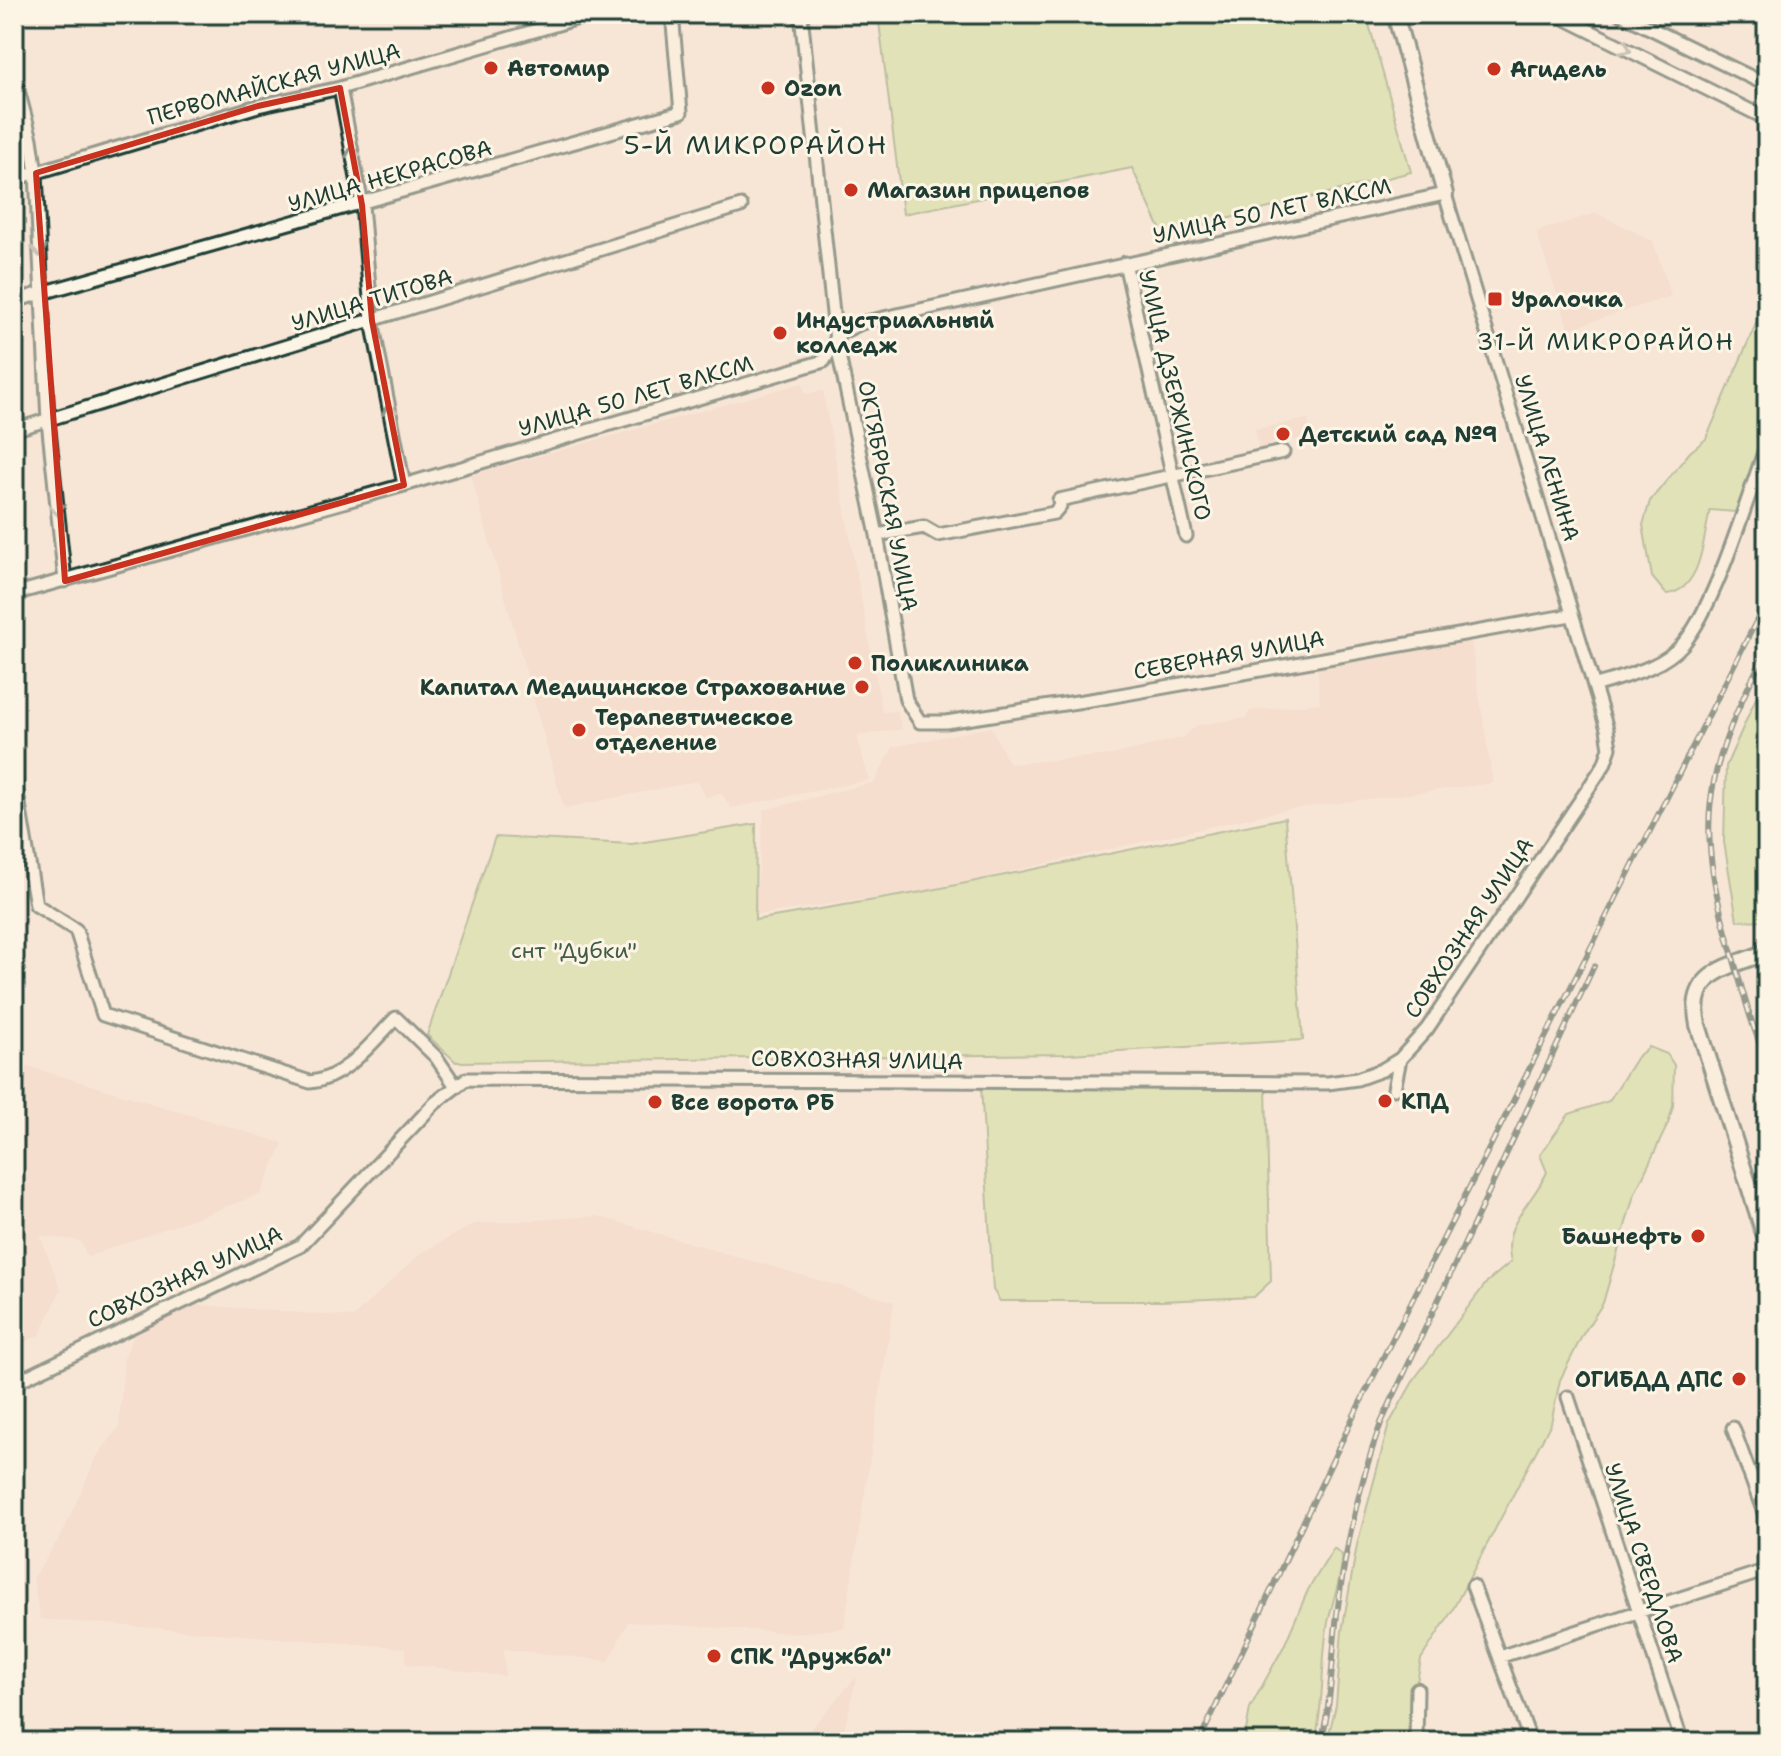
<svg xmlns="http://www.w3.org/2000/svg" width="1781" height="1756" font-family="'Shantell Sans',sans-serif">
	<style>
		.built { fill: #f1d4c5 }
		.green { fill: #c7de94; stroke: #738e64; stroke-width: 2 }
		.lines { fill: none; stroke-linecap: round; stroke-linejoin: round }
		.minor-casing { stroke: #1f3d34; stroke-width: 17 }
		.major-casing { stroke: #1f3d34; stroke-width: 20 }
		.minor { stroke: #fcf5e5; stroke-width: 11 }
		.major { stroke: #fcf5e5; stroke-width: 14 }
		.rail-casing { stroke: #1f3d34; stroke-width: 6 }
		.rail { stroke: #fcf5e5; stroke-width: 3; stroke-dasharray: 9; stroke-linecap: butt }
		.oneway { stroke: #8e998c }
		.marked { fill: none; stroke: #c8321e; stroke-width: 6; stroke-linejoin: round }
		.poi-dot { fill: #c8321e; stroke: #fcf5e5; stroke-width: 3 }
		.labels { text-anchor: middle; dominant-baseline: central; stroke-width: 6; stroke-linejoin: round; paint-order: stroke }
		.poi-label { font-size: 22px; font-weight: bold; fill: #1f3d34; stroke: #fcf5e5; text-anchor: start }
		.street-label { font-size: 22px; fill: #1f3d34; stroke: #fcf5e5 }
		.park-label { font-size: 22px; fill: #415d47; stroke: #fcf5e5 }
		.neighbourhood-label { font-size: 24px; letter-spacing: 2px; fill: #1f3d34; stroke: #fcf5e5 }
		.quarter-label { font-size: 26px; letter-spacing: 2px; fill: #1f3d34; stroke: #fcf5e5 }
	</style>
	<rect width="100%" height="100%" fill="#f7e6d6"/>
	<filter id="ink" filterUnits="userSpaceOnUse"><feTurbulence type="fractalNoise" baseFrequency=".0125" numOctaves="2"/><feDisplacementMap in="SourceGraphic" scale="16" xChannelSelector="R" yChannelSelector="G"/><feConvolveMatrix kernelMatrix="1 2 1 2 8 2 1 2 1" color-interpolation-filters="sRGB"/></filter>
	<g filter="url(#ink)">
		<!-- built -->
		<path class="built" d="M1596,213l57,28 18,55 -102,33 -33,-97z
			M803,383l2,11 18,-3 59,321 15,-1 5,18 -45,7 12,44 -138,28 -10,-15 -16,4 -7,-16 -134,27 -93,-333z
			M1308,419l4,26 -11,2 -2,-8 -30,5 1,9 -10,1 -5,-25z
			M1470,636l23,147 -209,27 -361,81 -168,24 9,-105 111,-28 18,-35 98,-20 18,37 103,-9 69,-17 17,-13 48,-7 4,-7 70,-8 -3,-40z
			M14,1062l269,81 -22,51 -174,63 -6,-16 -41,-5 21,53 -21,46 -26,12z
			M597,1216l297,86 -50,326 -44,5 -172,-11 -19,39 -105,-12 1,27 -99,-12v-16l-366,-29 -7,-40 30,-47 33,-74 23,-31 5,-69 18,-41 35,-14 176,14 67,-63 54,-30z
			M857,1676l-16,66h-65l1,-7 32,-4z"/>
		<!-- green -->
		<path class="green" d="M878,14h488l45,158 -248,63 -31,-67 -229,46z
			M1765,303l2,130 -32,79 -25,-2c-7,28 -8,81 -44,84l-14,-17 -9,-52 7,-24 40,-49 16,-13z
			M1767,673v247l-30,1 -13,-79 2,-76z
			M1285,818l18,222 -234,14 -613,8 -29,-27 68,-198 137,7 124,-20 -1,96 167,-28z
			M1649,1047l18,7 7,11 -1,41 -5,18 -34,71 -31,108 -20,31 -23,46 -9,43 -99,188 -31,48 -14,83h-80l9,-37 6,-74 15,-86 32,-121 26,-46 72,-96 24,-20c-10,-39 21,-57 36,-90l-7,-17 29,-41 40,-13 28,-44z
			M981,1085l285,3 5,193 -17,16 -93,4h-161l-7,-11z
			M1334,1548l8,7c0,26 -11,48 -15,73 -6,39 -3,76 -12,114h-71l6,-34 34,-62 24,-56z"/>
		<g class="lines">
			<defs>
				<path id="minor" d="M801,14l35,327 41,194 29,165 14,22h26l157,-24 468,-83
					M1556,14l211,105
					M1621,14l146,71
					M14,75l17,64 5,34 12,248 17,160
					M340,88l22,117 10,116 32,164
					M14,179l244,-73 82,-18 252,-74
					M1125,263l61,273
					M14,301l667,-189 -9,-98
					M14,430l727,-224
					M877,535l47,-8 14,8 116,-22 6,-7 -1,-6 224,-48
					M14,594l390,-109 420,-124 16,-28 21,-10 584,-129 162,535 3,19 -6,17 -177,264 -27,30 -18,11 -25,9 -29,4 -862,-4 -31,24 -135,143 -286,137
					M1594,686c31,-10 67,-17 89,-42 33,-39 65,-148 84,-200
					M14,774l22,131 40,25 27,85 207,67c35,-3 62,-40 86,-64l40,39 19,28
					M1394,1089l6,-30
					M1568,1397l114,345
					M1733,1428l34,93
					M1473,1586l58,156
					M1502,1656l265,-86
					M1416,1742l1,-53"/>
				<path id="major" d="M1395,14l50,180
					M1767,952c-40,16 -80,20 -69,73l69,218"/>
			</defs>
			<!-- minor casing -->
			<use href="#minor" class="minor-casing"/>
			<!-- major casing -->
			<use href="#major" class="major-casing"/>
			<!-- minor -->
			<use href="#minor" class="minor"/>
			<!-- major -->
			<use href="#major" class="major"/>
			<defs>
				<path id="rail" d="M1762,659c-61,120 -67,169 -29,298 10,35 19,71 34,104
					M1199,1742l158,-333 410,-809
					M1321,1742c11,-41 11,-86 16,-128 8,-64 22,-130 44,-191l213,-457"/>
			</defs>
			<!-- rail casing -->
			<use href="#rail" class="rail-casing"/>
			<!-- rail -->
			<use href="#rail" class="rail"/>
		</g>
		<!-- one-way arrows -->
		<defs><path id="oneway-chevron" d="M-2-3.5L2.5 0L-2 3.5" fill="none" stroke-width="1.6" stroke-linecap="round" stroke-linejoin="round" transform="scale(2)"/></defs>
		<g class="oneway">
			<use href="#oneway-chevron" transform="translate(1626 49) rotate(27)"/>
			<use href="#oneway-chevron" transform="translate(352 152) rotate(-100)"/>
			<use href="#oneway-chevron" transform="translate(39 251) rotate(87)"/>
			<use href="#oneway-chevron" transform="translate(389 409) rotate(-101)"/>
			<use href="#oneway-chevron" transform="translate(57 510) rotate(84)"/>
		</g>
	</g>
	<!-- marked area -->
	<path d="M0 0H1781V1756H0ZM340,88l22,117 10,116 32,164 -339,96 -29,-408 222,-67z" fill="#f7e6d6" fill-opacity=".55" fill-rule="evenodd"/>
	<path class="marked" d="M340,88l22,117 10,116 32,164 -339,96 -29,-408 222,-67z"/>
	<!-- markers -->
	<g class="poi-dot">
		<circle cx="491" cy="68" r="8"/>
		<circle cx="1494" cy="69" r="8"/>
		<circle cx="768" cy="88" r="8"/>
		<circle cx="851" cy="190" r="8"/>
		<rect x="1487" y="291" width="16" height="16" rx="4"/>
		<circle cx="780" cy="333" r="8"/>
		<circle cx="1283" cy="434" r="8"/>
		<circle cx="855" cy="663" r="8"/>
		<circle cx="862" cy="687" r="8"/>
		<circle cx="579" cy="730" r="8"/>
		<circle cx="1385" cy="1101" r="8"/>
		<circle cx="655" cy="1102" r="8"/>
		<circle cx="1698" cy="1236" r="8"/>
		<circle cx="1739" cy="1379" r="8"/>
		<circle cx="714" cy="1656" r="8"/>
	</g>
	<g class="labels">
		<!-- poi labels -->
		<g class="poi-label">
			<text x="507" y="68">Автомир</text>
			<text x="1510" y="69">Агидель</text>
			<text x="784" y="88">Ozon</text>
			<text x="867" y="190">Магазин прицепов</text>
			<text x="1511" y="299">Уралочка</text>
			<text x="796" y="320">Индустриальный<tspan x="796" dy="25">колледж</tspan></text>
			<text x="1299" y="434">Детский сад №9</text>
			<text x="871" y="663">Поликлиника</text>
			<text x="846" y="687" text-anchor="end">Капитал Медицинское Страхование</text>
			<text x="595" y="717">Терапевтическое<tspan x="595" dy="25">отделение</tspan></text>
			<text x="1401" y="1101">КПД</text>
			<text x="671" y="1102">Все ворота РБ</text>
			<text x="1682" y="1236" text-anchor="end">Башнефть</text>
			<text x="1723" y="1379" text-anchor="end">ОГИБДД ДПС</text>
			<text x="730" y="1656">СПК "Дружба"</text>
		</g>
		<!-- street labels -->
		<g class="street-label">
			<text transform="translate(274 84) rotate(-15)">ПЕРВОМАЙСКАЯ УЛИЦА</text>
			<text transform="translate(390 176) rotate(-16)">УЛИЦА НЕКРАСОВА</text>
			<text transform="translate(1272 211) rotate(-12)">УЛИЦА 50 ЛЕТ ВЛКСМ</text>
			<text transform="translate(372 300) rotate(-17)">УЛИЦА ТИТОВА</text>
			<text transform="translate(1175 395) rotate(77)">УЛИЦА ДЗЕРЖИНСКОГО</text>
			<text transform="translate(636 396) rotate(-16)">УЛИЦА 50 ЛЕТ ВЛКСМ</text>
			<text transform="translate(1547 458) rotate(73)">УЛИЦА ЛЕНИНА</text>
			<text transform="translate(888 496) rotate(79)">ОКТЯБРЬСКАЯ УЛИЦА</text>
			<text transform="translate(1229 655) rotate(-10)">СЕВЕРНАЯ УЛИЦА</text>
			<text transform="translate(1469 928) rotate(-56)">СОВХОЗНАЯ УЛИЦА</text>
			<text transform="translate(857 1060) rotate(1)">СОВХОЗНАЯ УЛИЦА</text>
			<text transform="translate(185 1277) rotate(-25)">СОВХОЗНАЯ УЛИЦА</text>
			<text transform="translate(1644 1563) rotate(72)">УЛИЦА СВЕРДЛОВА</text>
		</g>
		<!-- park labels -->
		<g class="park-label">
			<text x="574" y="950">снт "Дубки"</text>
		</g>
		<!-- neighbourhood labels -->
		<g class="neighbourhood-label">
			<text x="1606" y="342">31-Й МИКРОРАЙОН</text>
		</g>
		<!-- quarter labels -->
		<g class="quarter-label">
			<text x="756" y="144">5-Й МИКРОРАЙОН</text>
		</g>
	</g>
	<!-- margin -->
	<rect width="1781" height="1756" fill="none" stroke="#fcf5e5" stroke-width="48"/>
	<rect x="24" y="24" width="1733" height="1708" fill="none" stroke="#1f3d34" stroke-width="3" filter="url(#ink)"/>
</svg>
